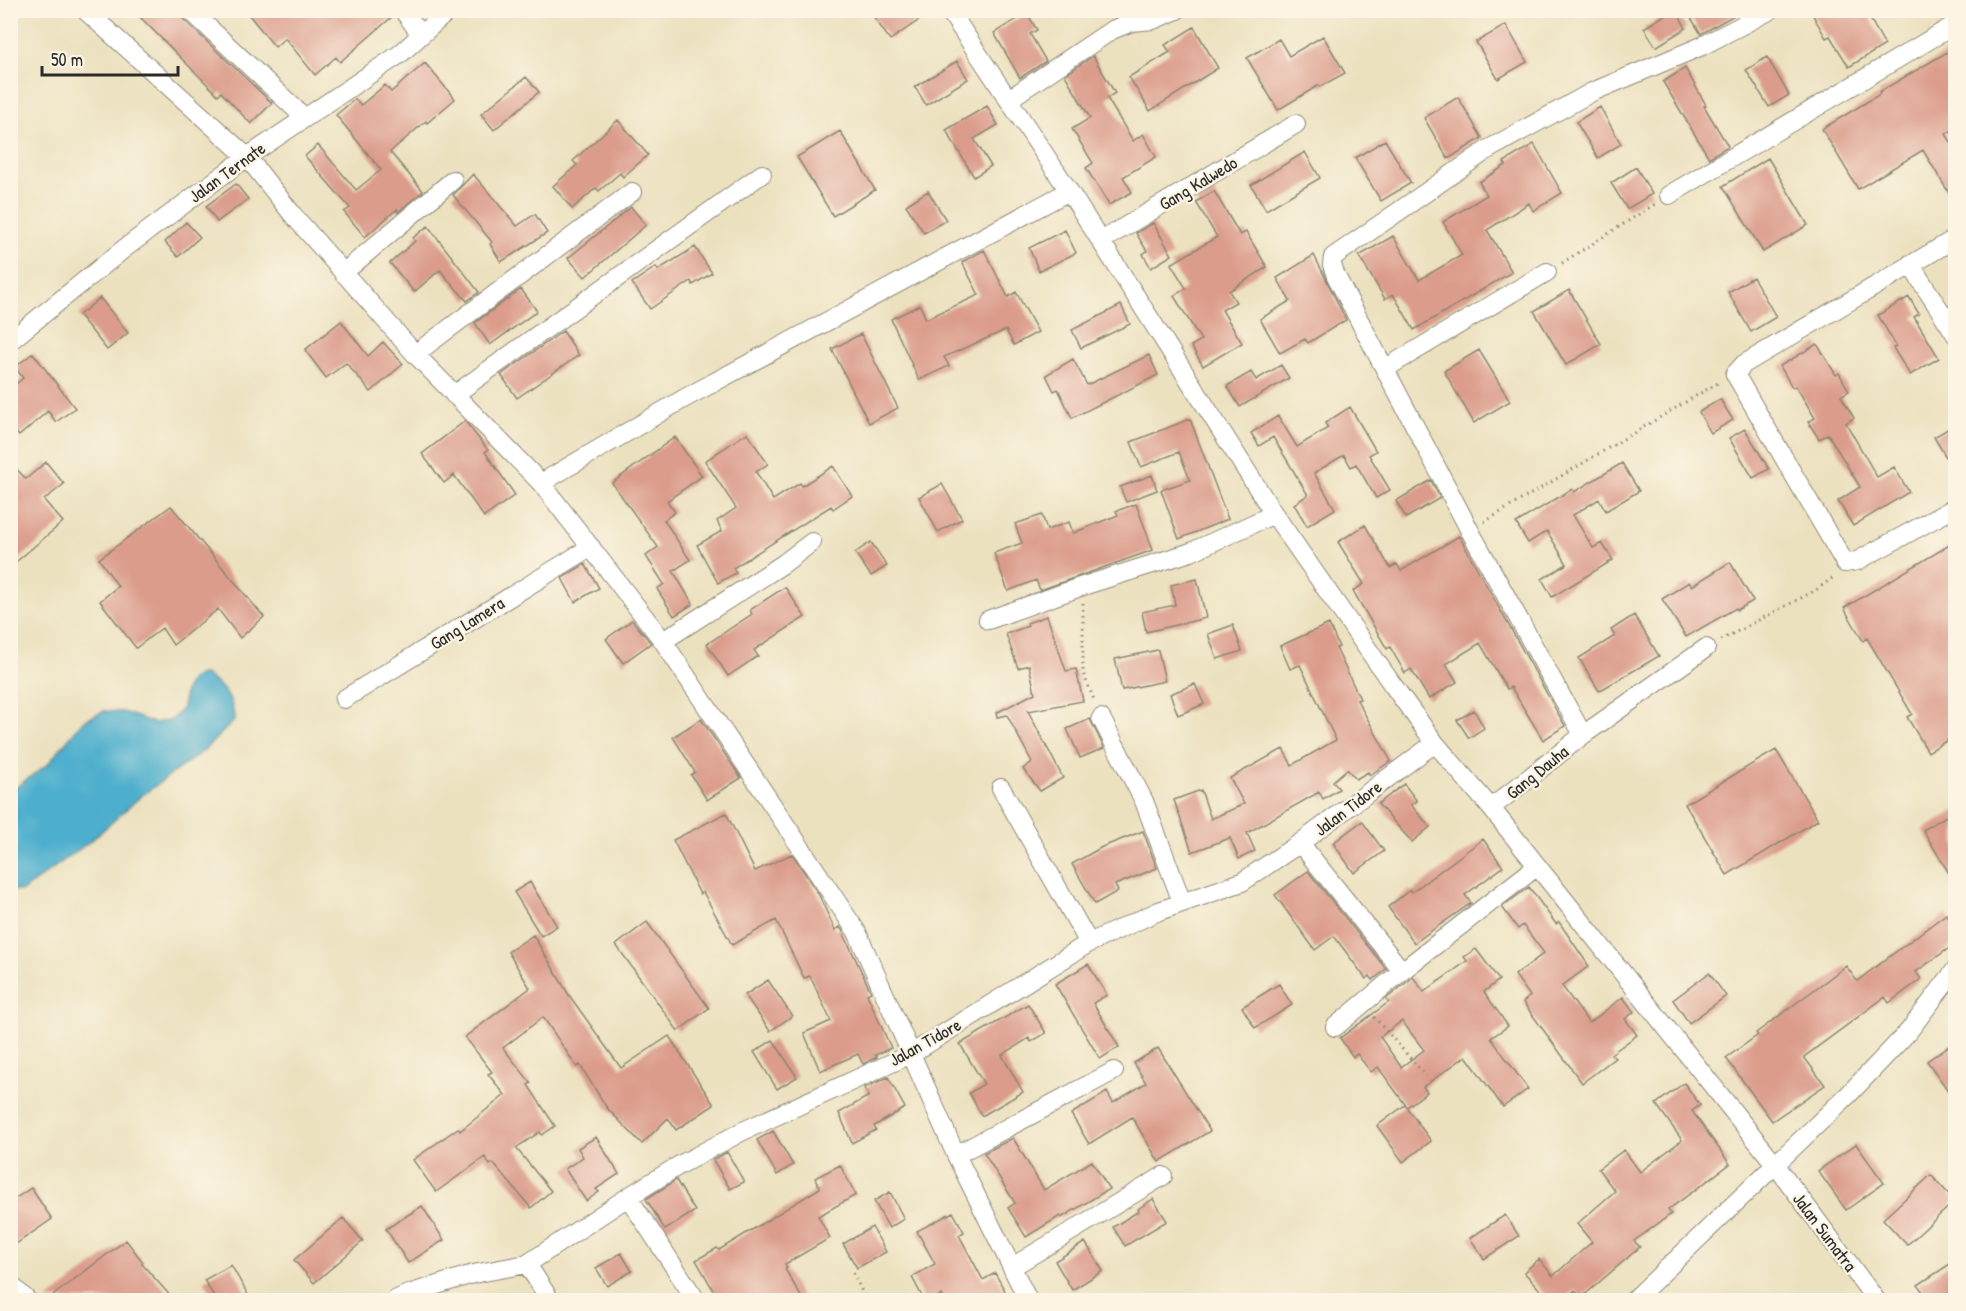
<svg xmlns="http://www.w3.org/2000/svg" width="1966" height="1311" font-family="'Patrick Hand',sans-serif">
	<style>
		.water { fill: #4eafcd; stroke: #3c6d7c; stroke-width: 1.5 }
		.building { fill: #db9c8b; fill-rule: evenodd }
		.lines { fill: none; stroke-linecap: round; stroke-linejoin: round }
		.street-casing { stroke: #8c8675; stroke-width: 20 }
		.path { stroke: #8c8675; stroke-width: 3; stroke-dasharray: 1.5 4.5; stroke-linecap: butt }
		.street { stroke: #fff; stroke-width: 18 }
		.labels { text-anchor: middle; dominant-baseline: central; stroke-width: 4.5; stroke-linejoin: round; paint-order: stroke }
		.street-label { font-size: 18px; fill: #2b2b2b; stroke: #fcf5e5 }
	</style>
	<rect width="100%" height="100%" fill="#fcf5e5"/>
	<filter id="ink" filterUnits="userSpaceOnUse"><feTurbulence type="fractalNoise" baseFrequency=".0167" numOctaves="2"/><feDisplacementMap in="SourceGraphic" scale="12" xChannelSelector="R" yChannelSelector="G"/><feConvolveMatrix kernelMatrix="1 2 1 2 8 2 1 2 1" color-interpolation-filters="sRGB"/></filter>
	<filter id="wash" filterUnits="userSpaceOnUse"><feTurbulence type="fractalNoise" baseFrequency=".008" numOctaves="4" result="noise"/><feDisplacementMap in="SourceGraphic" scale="24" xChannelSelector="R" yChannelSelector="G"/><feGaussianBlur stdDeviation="1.35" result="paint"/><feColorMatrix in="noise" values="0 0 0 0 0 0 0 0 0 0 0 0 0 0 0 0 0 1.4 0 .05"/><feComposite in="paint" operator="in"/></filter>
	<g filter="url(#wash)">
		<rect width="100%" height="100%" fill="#ece1bf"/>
		<!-- water -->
		<path class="water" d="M203,674c19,11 31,24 31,47l-32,31 -61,44 -48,43 -71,52 -11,-1v-99l37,-27 35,-43 21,-10 19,1 31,11 17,-3 12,-12 2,-17 6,-12z"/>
		<g id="blocks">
			<!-- building -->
			<path class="building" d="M133,10h46l3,8 90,85 -21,21 -30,-32 -3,3z
				M245,10h147l1,6 -53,46 -4,-5 -21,18 -30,-37 -10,9z
				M881,10h53l-44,30 -17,-24z
				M1673,10h3l10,18 -30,19 -12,-19z
				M1686,10h57l-42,24z
				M1810,10h55l20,35 -36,22 -19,-31 -4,2z
				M1027,13l10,17 -7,4 16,27 -26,17 -26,-45z
				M1506,25l21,37 -29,17 -22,-37z
				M1194,27l24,41 -68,43 -21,-34 41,-25 -5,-7z
				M1323,36l22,37 -25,14 -1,-2 -41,25 -31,-52 32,-19 10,17z
				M1956,47v81l-10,6 10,16v55l-33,-55 -65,39 -36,-60 58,-35 -1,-2z
				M1093,56l22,37 -8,5 26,43 10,-7 13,23 -33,20 9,15 -23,13 -23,-37 7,-5 -21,-34 18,-11 -25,-43z
				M1767,57l22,38 -20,12 -23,-37z
				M957,61l11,18 -42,26 -11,-18z
				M425,63l30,36 -28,24 -1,-2 -36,31 33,39 -25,21 -1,-3 -32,28 -21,-25 6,-4 -45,-52 13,-11 38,45 25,-20 -45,-55 19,-16 6,6 24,-20 6,7z
				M1685,68l21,37 -2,1 24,40 -19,12 -46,-76z
				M526,77l13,15 -45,38 -13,-16z
				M1458,97l24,41 -34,21 -24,-41z
				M987,106l11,19 -24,14 17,27 -17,11 -28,-47z
				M1600,107l21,37 -23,14 -22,-36z
				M618,120l30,35 -25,22 -3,-4 -21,18 -3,-3 -24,21 -19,-23 24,-21 -4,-4z
				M840,131l35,59 -42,26 -36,-59z
				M1385,140l26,43 -30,18 -26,-43z
				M1534,144l28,49 -29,18 -4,-8 -42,27 25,42 -98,58 -21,-36 -8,5 -26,-43 34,-20 26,44 43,-25 -19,-33 44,-27 -8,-13 27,-17 -2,-3z
				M1305,152l15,26 -54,32 -15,-25z
				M1768,158l40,67 -45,27 -40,-66z
				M1636,167l16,27 -25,15 -16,-26z
				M473,174l44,52 18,-12 12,19 -46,29 -11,-18 2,-2 -39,-47z
				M236,184l12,15 -31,23 -11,-16z
				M928,191l18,29 -22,13 -18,-28z
				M1214,191l26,44 6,-3 21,35 -38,24 7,11 -14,8 20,33 -39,23 -12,-20 10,-6 -27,-44 12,-8 -15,-24 46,-27 -21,-35z
				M631,207l15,18 -61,52 -17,-19z
				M186,222l14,15 -22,20 -13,-15z
				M1153,223l19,32 -21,13 -8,-14 4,-3 -11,-18z
				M428,226l51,66 -12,9 -27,-31 -26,22 -24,-29 25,-22 -2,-3z
				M1065,230l11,23 -37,18 -10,-23z
				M695,247l17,26 -19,12 -2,-4 -41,28 -18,-26 24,-16 2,3z
				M984,250l24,47 8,-5 22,40 -24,13 -8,-15 -62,27 5,9 -30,14 -28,-61 29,-14 6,14 53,-24 -17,-33z
				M1314,255l32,65 -38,23 -3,-4 -25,14 -20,-34 30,-18 -13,-23z
				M1753,277l23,40 -25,15 -23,-40z
				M521,289l16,22 -47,34 -15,-22z
				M1569,290l32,54 -35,21 -32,-54z
				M1909,297l10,17 -5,3 25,41 -29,17 -17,-27 3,-2 -18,-31z
				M100,298l28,35 -21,17 -28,-35z
				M1121,305l9,19 -49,24 -9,-18z
				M341,321l27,35 15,-14 20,22 -32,28 -25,-29 -20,15 -21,-28z
				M563,331l16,24 -62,43 -16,-23z
				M861,334l37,74 -29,15 -37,-74z
				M1817,344l19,31 3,-2 10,18 -8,5 13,22 -8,5 31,54 17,-10 15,25 -56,34 -15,-25 22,-14 -32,-53 -9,5 -11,-17 7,-4 -19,-32 -4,1 -12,-21z
				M1479,350l31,51 -36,22 -30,-52z
				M33,353l42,55 -19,14 -8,-11 -29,25 -9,-10v-37l13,-11 -8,-11z
				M1149,355l9,20 -86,43 -14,-29 -4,2 -8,-16 27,-16 14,26z
				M1281,365l8,13 -49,29 -13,-21 24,-14 5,8z
				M1720,399l13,21 -22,13 -12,-21z
				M1350,407l26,44 -7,4 21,35 -14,8 -20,-34 -5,3 -7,-12 -30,18 21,36 -28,17 -13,-22 14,-9 -35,-58 -14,9 -8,-13 27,-17 19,31 31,-19 -3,-5z
				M1190,419l38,100 -49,20 -18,-49 29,-10 -11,-28 -38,15 -10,-25z
				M465,421l23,29 -3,2 30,43 -31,22 -30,-42 -10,8 -22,-29z
				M1956,424v50l-22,-37z
				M1745,429l24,40 -16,9 -24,-40z
				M747,433l21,31 -12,8 17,28 27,-17 2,3 31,-20 19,30 -19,13 -2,-3 -98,62 3,5 -18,10 -21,-38 25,-14 -5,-10 19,-13 -31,-47z
				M675,437l27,39 -35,25 8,11 -11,8 26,40 -17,11 20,33 -19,12 -17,-27 7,-5 -18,-28 12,-9 -46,-64z
				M10,462l16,17 20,-17 18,22 -20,16 19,22 -53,45z
				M1622,463l17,28 -33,20 -7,-12 -26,16 20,33 9,-5 11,17 -61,37 -10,-18 25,-15 -20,-33 -19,12 -12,-20 56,-34 2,3z
				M1152,475l5,15 -31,12 -6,-15z
				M1431,480l9,18 -34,20 -10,-17z
				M942,484l20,35 -24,13 -19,-35z
				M1136,504l17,46 -113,40 -4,-10 -28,11 -14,-38 28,-10 -7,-19 27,-9 5,15 22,-8 4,11 45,-18 -2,-4z
				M171,506l93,111 -24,21 -22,-29 -45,36 -11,-17 -26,20 -36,-47 18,-15 -19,-27z
				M1365,525l25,43 7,-4 4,7 58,-35 106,190 -22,14 -32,-53 -4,2 -27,-46 -34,21 11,18 -28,17 -18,-30 -6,4 -15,-26 -3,2 -34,-58 11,-7 -26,-42z
				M1956,541v194l-28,17 -21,-35 5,-3 -45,-76 -4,3 -19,-33z
				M871,542l16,24 -16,10 -16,-23z
				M1730,562l23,39 -16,9 -1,-2 -50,29 -24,-38 27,-17 3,4z
				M585,564l14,24 -24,14 -13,-24z
				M1197,579l9,39 -60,14 -4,-20 33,-7 -4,-20z
				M785,587l20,30 -51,33 4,6 -30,20 -21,-32 45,-30 -2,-4z
				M1634,615l25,41 -60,35 -20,-33 36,-22 -4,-6z
				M1047,616l19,55 10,-2 7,32 -55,10 35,67 -23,13 -17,-22 9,-7 -25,-47 -10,2 -1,-4 39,-20 -6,-28 -11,3 -12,-34 22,-8 -1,-3z
				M632,620l19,23 -28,20 -17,-24z
				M1329,624l10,23 -3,1 24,51 -3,1 34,61 -21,14 -2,-3 -12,7 -9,-10 -14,12 6,8 -16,10 -4,-7 -72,41 8,18 -16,8 -9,-21 -38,14 -18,-52 27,-10 10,29 33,-15 -14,-26 53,-29 9,16 44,-25 -36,-75 -10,4 -10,-23z
				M1233,625l9,26 -25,8 -9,-25z
				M1158,650l7,31 -43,9 -7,-31z
				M1195,684l9,20 -26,11 -8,-21z
				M1474,710l10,18 -15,10 -12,-18z
				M701,719l40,59 -34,22 -16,-25 4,-3 -22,-35z
				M1090,719l14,29 -24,10 -13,-29z
				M1776,750l42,70 -91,55 -42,-71z
				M1404,784l13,17 -6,4 19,22 -18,15 -34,-38z
				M1956,810v75l-33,-55z
				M726,813l29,58 37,-17 27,41 16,35 5,-3 2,3 29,62 -4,2 24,54 -16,7 2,2 -14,7 -5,-10 -38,17 -16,-38 27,-12 -21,-45 -6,2 -28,-58 -44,25 -29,-53 -3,2 -27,-54z
				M1362,821l22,30 -30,22 -21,-30z
				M1143,831l14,37 -42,17 3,6 -23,13 -23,-40 30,-17z
				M1483,839l20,28 -38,28 6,8 -57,40 -26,-36 22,-17 2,2z
				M1308,871l78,98 -13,11 -3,-4 -4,3 -32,-43 -19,14 -40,-55z
				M530,882l27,44 -16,10 -27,-44z
				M1529,887l27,37 3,-2 30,44 -27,20 27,37 34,-26 11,15 -9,7 12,16 -26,19 4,4 -33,25 -59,-81 7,-6 -15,-21 29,-22 -21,-28 -5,4 -16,-22z
				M1946,914l10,13v16l-40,29 5,7 -32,24 -4,-6 -81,60 21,28 -53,36 -46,-63 32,-23 -2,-2 90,-67 11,15z
				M647,922l62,86 -31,23 -62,-86z
				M533,935l36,60 52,73 48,-32 45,69 -38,25 -8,-12 -26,26 -35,-36 -27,-43 -3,2 -34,-50 -40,31 28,35 -3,2 27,41 -13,9 -2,-3 -24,16 35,43 -20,17 -38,-45 -3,2 -5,-8 -49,35 -23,-32 45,-32 2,3 45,-36 -17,-21 4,-2 -27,-35 65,-49 -22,-36z
				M1476,949l23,31 -15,12 24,34 -17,12 37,51 -25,18 -37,-51 -43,31 4,5 -20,15 -29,-40 -7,5 -14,-18 -4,3 -13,-19 49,-36 -3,-3 27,-22 11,15 43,-31 -3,-4zM1402,1021l22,29 -23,17 -21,-30z
				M1088,964l19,31 -14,8 26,44 -19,12 -45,-75z
				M1709,973l17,23 -37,27 -16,-23z
				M768,980l24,36 -22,15 -25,-36z
				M1279,984l13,21 -37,23 -13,-21z
				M1028,1004l18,29 -15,9 -2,-4 -27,17 21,37 -41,24 -13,-23 15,-9 -24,-40z
				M773,1040l24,37 -20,12 -23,-37z
				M1956,1041v61l-29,-41z
				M1158,1048l52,83 -51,31 -27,-45 -43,27 -18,-30 36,-22 6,11 33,-20 -12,-20z
				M888,1077l17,31 -31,18 2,4 -24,13 -13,-30 30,-17 -5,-8z
				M1684,1083l16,22 -8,6 38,53 -62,46 3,4 -37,27 6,6 -59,51 -6,-8 -12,10h-14l-25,-28 15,-13 14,17 39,-34 -15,-18 38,-33 -17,-22 26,-19 16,22 42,-32 -26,-36z
				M1405,1105l26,36 -28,21 -26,-36z
				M773,1131l20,34 -16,10 -20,-35z
				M596,1137l23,37 -23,15 3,3 -13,9 -21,-32 18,-12 -5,-9z
				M1013,1138l31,52 48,-29 17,28 -48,29 -1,-2 -34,21 -18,-29 7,-5 -31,-50z
				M1856,1144l28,39 -38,27 -28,-39z
				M727,1152l17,30 -14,7 -17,-29z
				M840,1165l16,30 -38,21 12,22 -45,26 2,4 -2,1 18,31h-84l-23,-40 21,-12 2,2 101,-62 -5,-10z
				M1931,1175l24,26 -48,44 -24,-26z
				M676,1180l19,31 -30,19 -19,-31z
				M31,1188l21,31 -42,29v-46z
				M890,1192l14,27 -15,9 -15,-27z
				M1153,1199l14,22 -42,25 -12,-19 26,-16 -1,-2z
				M422,1206l22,34 -36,23 -22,-34z
				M953,1212l11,20 -5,3 24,45 12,-7 15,27h-65l-3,-5 -10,5h-8l-12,-23 23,-13 -18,-33z
				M1505,1215l14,21 -35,23 -14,-21z
				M343,1218l20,23 -49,42 -20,-23z
				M872,1227l14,25 -29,16 -14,-24z
				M126,1240l17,22 -1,2 32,36h-127z
				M1085,1242l18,29 -31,19 -17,-29z
				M621,1253l11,18 -25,15 -11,-18z
				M1956,1260v29l-17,11h-11l-10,-15z
				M231,1265l20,35h-35l-12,-20z"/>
		</g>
	</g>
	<g filter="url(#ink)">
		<use href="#blocks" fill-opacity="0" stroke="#8c8675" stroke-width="1.5"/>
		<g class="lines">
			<defs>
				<path id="street" d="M85,10l162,147 46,58 122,139 126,129 122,158 194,291 99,223 72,145
					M190,10l115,108
					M403,10l18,25
					M949,10l120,181 205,323 118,170 43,59 56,65 284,356 101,136
					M1009,99l103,-69 20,-8 21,-2 24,-10
					M1669,195l287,-171
					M1956,238l-212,126 -9,10 110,189 12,-2 99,-54
					M1101,241l195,-117
					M1910,264l46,71
					M343,273l110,-93
					M10,341l115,-93 122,-91 153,-103 49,-44
					M415,354l217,-162
					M1386,368l161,-96
					M454,395l308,-221
					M541,483l144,-85 384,-207
					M988,620l95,-34 108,-34 83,-38
					M663,641l120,-77 29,-22
					M344,699l247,-152
					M1101,718l43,83 38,101
					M1583,735l-113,-204 -134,-255 -4,-11 1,-8 154,-107 105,-58 110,-46 69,-36
					M1001,788l88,155
					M1491,808l92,-73 123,-87
					M1300,843l102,128
					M1335,1027l67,-56 134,-104
					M956,1155l158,-84
					M628,1197l68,103
					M527,1264l23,36
					M1012,1267l151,-91
					M10,1284l17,16
					M395,1300l13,-6 65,-20 54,-10 101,-67 50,-31 63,-34 170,-78 178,-111 70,-32 83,-29 58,-39 135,-100
					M1634,1300l215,-206 59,-62 48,-63"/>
			</defs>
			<!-- street casing -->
			<use href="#street" class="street-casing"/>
			<!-- path -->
			<path class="path" d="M1562,263l93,-59
				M1484,522l237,-141
				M1083,603v70l12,29
				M1721,640l95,-50 19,-14
				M1374,1017l52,59
				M853,1273l13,27"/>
			<!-- street -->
			<use href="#street" class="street"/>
		</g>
	</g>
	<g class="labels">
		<!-- street labels -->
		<g class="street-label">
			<text transform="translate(227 172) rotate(-36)">Jalan Ternate</text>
			<text transform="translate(1198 183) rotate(-31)">Gang Kalwedo</text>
			<text transform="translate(467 623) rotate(-32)">Gang Lamera</text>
			<text transform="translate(1537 772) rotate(-39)">Gang Dauha</text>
			<text transform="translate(1348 808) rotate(-37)">Jalan Tidore</text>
			<text transform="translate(925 1042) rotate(-29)">Jalan Tidore</text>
			<text transform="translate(1825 1232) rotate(53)">Jalan Sumatra</text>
		</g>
	</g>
	<!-- margin -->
	<rect width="1966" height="1311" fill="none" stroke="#fcf5e5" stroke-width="36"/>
	<!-- scale -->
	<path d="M42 66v9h136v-9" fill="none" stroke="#2b2b2b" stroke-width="3"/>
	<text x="51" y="66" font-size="18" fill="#2b2b2b" stroke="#fcf5e5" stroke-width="4.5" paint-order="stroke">50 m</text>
</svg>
